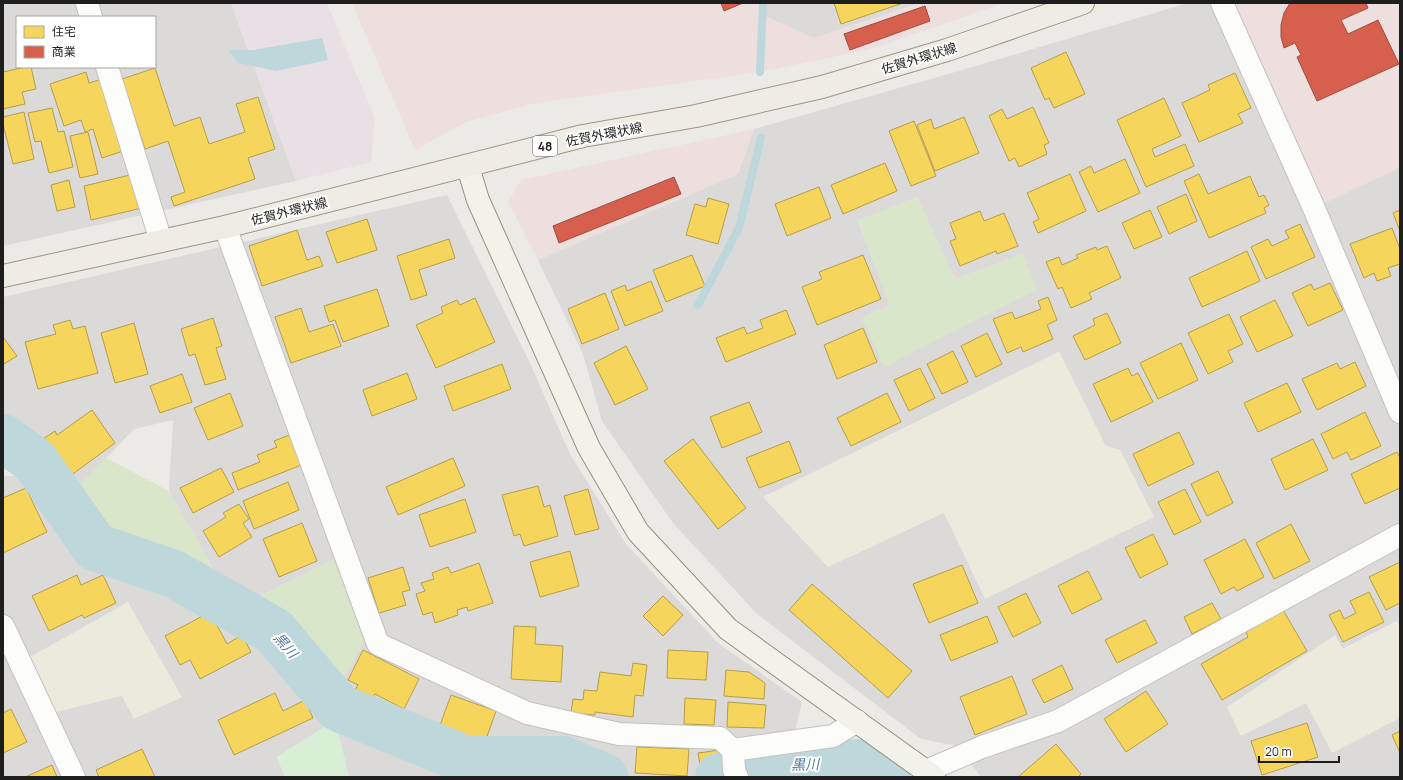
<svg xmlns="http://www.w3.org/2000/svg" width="1403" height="780" font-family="Manrope,'Noto Sans JP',sans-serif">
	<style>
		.residential { fill: #dbdad8; fill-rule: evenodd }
		.commercial { fill: #eddfde }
		.industrial { fill: #e9e0e5 }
		.farmland { fill: #ebeadc }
		.grass { fill: #dae6c9 }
		.park { fill: #d8efd6 }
		.water { fill: #bed7db }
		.homes { fill: #f6d55c; stroke: #b59e49 }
		.shops { fill: #d6604d; stroke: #9f4c3f }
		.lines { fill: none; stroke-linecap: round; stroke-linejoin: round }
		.stream { stroke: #bed7db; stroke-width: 8 }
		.river { stroke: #bed7db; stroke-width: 48 }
		.street-casing { stroke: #c2c1bf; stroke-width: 24 }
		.secondary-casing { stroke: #939381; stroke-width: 24 }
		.primary-casing { stroke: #9f9586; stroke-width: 24 }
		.street { stroke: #fcfcfb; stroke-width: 22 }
		.secondary { stroke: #f2f2eb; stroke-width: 22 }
		.primary { stroke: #efebe5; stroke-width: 22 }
		.labels { text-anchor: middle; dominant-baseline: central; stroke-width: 4; stroke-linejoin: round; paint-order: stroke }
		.shield { fill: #fff; stroke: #626262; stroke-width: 1 }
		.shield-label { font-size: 12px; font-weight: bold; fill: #1e1e1e }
		.street-label { font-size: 13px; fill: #1e1e1e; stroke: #fff }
		.water-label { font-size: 14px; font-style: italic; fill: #537a9b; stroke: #fff }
	</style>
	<rect width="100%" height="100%" fill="#eceae7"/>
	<!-- residential -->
	<path class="residential" d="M3,3h228l65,178 -293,65zM17,17h138v50h-138z
		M763,3h157l-106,35 -52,-23z
		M1188,3h43l89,202 80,-38v459l-3,-5 -55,28 -7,-13 -93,99 64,-32 26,49 68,-34v59h-419l-24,-31 -36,-7 -164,-125 -84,-91 -71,-102 -19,-67 -45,-94 200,-86 16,-45 198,-56zM917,197l38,82 68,-25 -161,64 28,-13 -32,-84zM1059,352l46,93 -119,154 -42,-86 -181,-16z
		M447,195l82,166 41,93 56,90 92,99 84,59 -8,33 -70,10 4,25 -36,7h-68l-63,-27 -86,-1 -93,-33 -44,-30 31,-53 -33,-75 -80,40 -43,-29 -44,-78 4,-71 -39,9 -62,65 -40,-55 -29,-11v-131z
		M3,476h30l46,80 38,13 60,15 89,57 69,79 133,49 91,8h-210l-14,-56 -58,36 8,20h-282zM123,696l59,1 -48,21z"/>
	<!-- commercial -->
	<path class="commercial" d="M352,3h411l-1,12 52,23 106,-35h84l-132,46 -112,23 -224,31 -70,19 -51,28z
		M1231,3h169v164l-80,38z
		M754,129l-16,45 -200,86 -30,-58 13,-22z"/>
	<!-- industrial -->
	<path class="industrial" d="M231,3h96l48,116 -4,43 -75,19z"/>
	<!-- farmland -->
	<path class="farmland" d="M1059,352l46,93 15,5 34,67 -169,82 -41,-86 -116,54 -65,-70z
		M128,602l54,95 -48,22 -12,-23 -66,16 -26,-55z
		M1397,621l3,5v92l-68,35 -26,-50 -65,33 -14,-29 108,-72 8,14z"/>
	<!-- grass -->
	<path class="grass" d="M917,197l38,82 68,-25 14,36 -153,77 -22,-49 28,-13 -32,-85z
		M106,458l63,33 44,78 43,29 80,-40 33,75 -31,53 -52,-62 -113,-60 -71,-24 -30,-46z
		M779,755l93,3 27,19h-207l36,-7z"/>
	<!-- park -->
	<path class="park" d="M335,720l14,57h-64l-8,-20z"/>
	<!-- water -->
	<path class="water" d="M322,38l6,22 -52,11 -38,-8 -10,-13h25z"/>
	<!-- homes -->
	<path class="homes" d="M834,3h69l-62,21z
		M1066,52l19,42 -31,14 -5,-10 -4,2 -14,-32z
		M25,67h6l5,22 -14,3 3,12 -22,5v-37z
		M155,68l19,58 26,-9 9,27 36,-12 -9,-28 22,-7 17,52 -27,9 7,21 -81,27 -3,-9 14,-5 -17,-51 -23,8 -23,-70z
		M86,72l3,11 13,-4 24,71 -24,8 -9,-29 -8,3 -4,-12 -17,6 -14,-42z
		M1235,73l16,35 -13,6 5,9 -44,19 -17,-39 28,-13 -2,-5z
		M1164,98l17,38 -29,13 3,8 30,-13 9,22 -48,21 -29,-67z
		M1033,107l16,36 -5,2 3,9 -28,13 -4,-9 -6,3 -20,-45 13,-7 5,10z
		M52,108l6,24 6,-1 9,36 -24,6 -8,-32 -6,1 -7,-29z
		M24,112l10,47 -21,5 -10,-40v-7z
		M964,117l15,36 -44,18 -18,-46 14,-6 3,10z
		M914,121l22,55 -25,10 -22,-55z
		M88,132l10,42 -18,4 -10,-42z
		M1125,159l15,34 -42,19 -19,-40 12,-6 3,7z
		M885,163l12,28 -54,23 -12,-29z
		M134,174l8,34 -51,12 -7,-34z
		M1070,174l16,37 -48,22 -5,-11 6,-3 -12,-26z
		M1199,174l9,20 42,-18 9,21 5,-2 5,10 -5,3 2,5 -57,25 -25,-57z
		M69,180l6,27 -18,4 -6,-26z
		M819,187l12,31 -44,18 -12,-32z
		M1186,194l11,27 -28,13 -12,-27z
		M708,198l21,6 -11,40 -32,-9 9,-31 11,3z
		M1150,210l12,27 -28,12 -12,-26z
		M1400,210v21l-7,-18z
		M980,211l4,10 20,-8 14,33 -21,8 -1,-3 -36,15 -10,-25 6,-2 -6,-16z
		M367,219l10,31 -40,13 -11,-31z
		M1300,224l15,33 -49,22 -15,-32 17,-8 4,7 17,-8 -4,-7z
		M1392,228l8,21v15l-12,4 3,8 -14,5 -3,-8 -10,5 -14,-34z
		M297,230l10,30 12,-4 4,10 -61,20 -13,-40z
		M449,239l6,19 -36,12 8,25 -16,5 -14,-44z
		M1107,246l14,32 -32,15 3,6 -21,9 -9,-21 -4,2 -12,-27 13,-5 3,8 16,-7 -2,-3 20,-8 1,3z
		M1247,251l13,30 -58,26 -13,-29z
		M692,255l13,31 -39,16 -13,-32z
		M863,255l18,44 -64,26 -15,-38 20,-8 -3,-7z
		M651,281l12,30 -38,15 -14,-35 14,-6 2,6z
		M1330,283l13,27 -35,16 -16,-33 19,-9 3,6z
		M377,289l12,37 -46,16 -8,-22 -6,2 -5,-16z
		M605,293l14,36 -37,15 -14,-35z
		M1048,297l9,23 -10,5 6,14 -30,13 -2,-5 -14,6 -14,-34 19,-7 3,7 26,-10 -3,-8z
		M475,298l20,44 -59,26 -20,-43 27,-12 -2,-6 16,-7 3,5z
		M1275,300l18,36 -36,16 -17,-35z
		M301,308l8,24 24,-8 8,22 -50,17 -16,-46z
		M786,310l10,24 -70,28 -10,-24 28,-11 3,7 16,-6 -3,-8z
		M1107,313l14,30 -36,17 -12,-24 22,-11 -2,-6z
		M1229,314l14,30 -15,7 5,11 -25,12 -20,-41z
		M213,318l9,28 -6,2 10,31 -21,6 -10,-31 -6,2 -8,-27z
		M70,320l3,9 12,-3 13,47 -60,16 -13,-47 31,-8 -3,-9z
		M134,323l14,51 -33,9 -14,-50z
		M863,328l14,34 -40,17 -13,-34z
		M987,333l15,31 -26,13 -15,-31z
		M3,337l14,19 -13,8 -1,-2z
		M1181,343l17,37 -40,19 -18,-36z
		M626,346l22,43 -33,16 -21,-42z
		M953,351l15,31 -26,12 -15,-30z
		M1355,362l11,24 -49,24 -15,-31 35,-16 3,6z
		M502,364l9,25 -58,22 -9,-25z
		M920,368l15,30 -26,13 -15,-31z
		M1128,368l4,8 6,-3 15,29 -42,20 -18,-38z
		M407,373l10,26 -45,17 -9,-26z
		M182,374l10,28 -32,11 -10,-27z
		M1287,383l14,29 -43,20 -14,-29z
		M230,393l13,33 -35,14 -14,-32z
		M887,393l14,29 -50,24 -14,-28z
		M749,402l13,30 -40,16 -12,-31z
		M92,410l23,33 -45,33 -27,-37 12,-8 2,4z
		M1365,412l16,34 -30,14 -4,-8 -14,7 -12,-25z
		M1179,432l15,32 -46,22 -15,-32z
		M292,434l12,30 -66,26 -6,-17 28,-11 -3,-7 20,-8 -3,-6z
		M693,439l53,69 -28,21 -54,-68z
		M1313,439l15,31 -43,20 -14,-31z
		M789,441l12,31 -42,16 -13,-30z
		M1397,452l3,6v30l-35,16 -14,-30z
		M453,458l12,28 -67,29 -12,-28z
		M221,468l13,24 -41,21 -13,-25z
		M1218,471l15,32 -26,13 -16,-32z
		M288,482l11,28 -45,19 -11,-28z
		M538,486l6,21 6,-2 8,31 -34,10 -4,-12 -6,2 -12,-41z
		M26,488l21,44 -44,21v-55z
		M588,489l11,40 -24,6 -11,-39z
		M1185,489l16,33 -27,13 -16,-33z
		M465,499l11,33 -46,15 -11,-32z
		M239,504l10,15 -6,4 9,14 -33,20 -16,-26 23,-14 -3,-4z
		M302,523l15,38 -38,16 -16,-38z
		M1291,524l19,37 -36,18 -18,-36z
		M1153,534l15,30 -28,14 -15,-30z
		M1245,539l19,38 -27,14 -3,-4 -13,7 -17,-34z
		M570,551l9,35 -39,11 -10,-35z
		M1400,562v41l-14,7 -17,-33z
		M479,563l14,40 -25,8 -1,-4 -10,3 1,5 -23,8 -3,-11 -9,3 -7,-21 9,-3 -4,-8 13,-4 -2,-6 16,-6 3,6z
		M962,565l16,38 -49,20 -16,-39z
		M403,567l7,23 -8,2 4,13 -27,8 -11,-35z
		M1088,571l14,28 -30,15 -14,-28z
		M77,575l4,10 22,-10 13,28 -32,15 -2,-3 -33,16 -17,-35z
		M812,584l100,87 -24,27 -99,-88z
		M1369,592l15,30 -41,20 -14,-27 11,-5 4,9 12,-6 -6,-12z
		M1026,593l15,30 -28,14 -15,-30z
		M663,596l20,19 -20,21 -20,-20z
		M1212,603l9,16 -29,15 -8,-17z
		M1283,610l24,41 -85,49 -21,-36 47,-27 -2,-5z
		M210,612l17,32 15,-9 9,17 -51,27 -10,-19 -10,5 -15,-29z
		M987,616l11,26 -47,19 -11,-26z
		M1145,620l12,23 -40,20 -12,-23z
		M514,626l22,1 -1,17 28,2 -2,36 -50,-3z
		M363,650l56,29 -15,30 -29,-15 -5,8 -17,-9 5,-8 -10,-5z
		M668,650l40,2 -2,28 -39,-2z
		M633,663l14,2 -4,31 -8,-1 -2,22 -38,-5v3l-24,-2 2,-14 10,1 1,-10 13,1 3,-19 31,4z
		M1062,665l11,24 -29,14 -12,-23z
		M726,670l23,2 16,11 -1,16 -40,-3z
		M1012,676l15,38 -52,21 -15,-38z
		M1146,691l22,33 -42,28 -22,-33z
		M275,693l8,18 22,-11 8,18 -79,37 -16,-35z
		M451,695l45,16 -12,34 -45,-17z
		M685,698l31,2 -2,25 -30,-1z
		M728,702l38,3 -2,23 -37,-1z
		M11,709l16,33 -24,11v-40z
		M1307,723l11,34 -56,18 -11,-34z
		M1400,731v22l-8,-18z
		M1056,744l25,30 -3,3h-60z
		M637,747l52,2 -2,27 -52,-3z
		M142,749l13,28h-56l-3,-7z
		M720,750l2,18 -21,2 -3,-17z
		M52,765l5,12h-32z"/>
	<!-- shops -->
	<path class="shops" d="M721,3h22l-19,8z
		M1290,3h76l2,5 -27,12 7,14 30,-14 21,44 -82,37 -20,-44 4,-2 -6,-12 -11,5 -3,-11v-12l3,-12z
		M925,6l5,15 -80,29 -6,-16z
		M674,177l7,17 -122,49 -6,-17z"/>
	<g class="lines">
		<!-- stream -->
		<path class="stream" d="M760,72l3,-69
			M698,305l41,-77 22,-90"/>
		<!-- river -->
		<path class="river" d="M3,438l32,23 60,86 79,27 100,57 65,77 128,52h97l40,17
			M719,777l72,-13 76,-1 19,14"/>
		<defs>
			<path id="street" d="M87,3l4,14
				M1222,3l91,203 87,206
				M107,67l54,174
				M225,227l153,417 149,69 92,21 101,4 13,12 1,20 3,7
				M3,626l71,151
				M733,750l100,-14 24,-15
				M926,771l56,-24 76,-26 342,-186"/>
			<path id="secondary" d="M468,167l10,33 111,248 49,84 90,97 206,148"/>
			<path id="primary" d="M3,276l222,-49 358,-91 113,-20 126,-29 125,-37 136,-47"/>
		</defs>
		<!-- street casing -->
		<use href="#street" class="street-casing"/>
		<!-- secondary casing -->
		<use href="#secondary" class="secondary-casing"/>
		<!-- primary casing -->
		<use href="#primary" class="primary-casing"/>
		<!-- street -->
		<use href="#street" class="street"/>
		<!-- secondary -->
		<use href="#secondary" class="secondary"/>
		<!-- primary -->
		<use href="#primary" class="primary"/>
	</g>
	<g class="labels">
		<!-- shield labels -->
		<rect class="shield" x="533" y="136" width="24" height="20" rx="3"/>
		<g class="shield-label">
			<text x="545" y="146">48</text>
		</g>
		<!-- street labels -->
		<g class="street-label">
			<text transform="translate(919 58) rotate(-17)">佐賀外環状線</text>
			<text transform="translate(604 134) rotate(-11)">佐賀外環状線</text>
			<text transform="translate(289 211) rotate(-14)">佐賀外環状線</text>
		</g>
		<!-- water labels -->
		<g class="water-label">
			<text transform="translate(286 645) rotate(49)">黒川</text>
			<text transform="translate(805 764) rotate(-2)">黒川</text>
		</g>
	</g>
	<!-- border -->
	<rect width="1403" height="780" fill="none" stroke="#1e1e1e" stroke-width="8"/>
	<!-- legend -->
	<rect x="16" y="16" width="140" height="52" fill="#ffffff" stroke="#a5a5a5"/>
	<rect x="24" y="26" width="20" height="12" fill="#f6d55c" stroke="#a5a5a5"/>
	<text x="52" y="36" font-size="12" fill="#1e1e1e">住宅</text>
	<rect x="24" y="46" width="20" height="12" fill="#d6604d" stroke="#a5a5a5"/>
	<text x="52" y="56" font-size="12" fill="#1e1e1e">商業</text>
	<!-- scale -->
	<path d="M1259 756v6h80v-6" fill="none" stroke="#1e1e1e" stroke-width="2"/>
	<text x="1265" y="756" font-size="12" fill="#1e1e1e" stroke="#ffffff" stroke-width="3" paint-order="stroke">20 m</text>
</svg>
